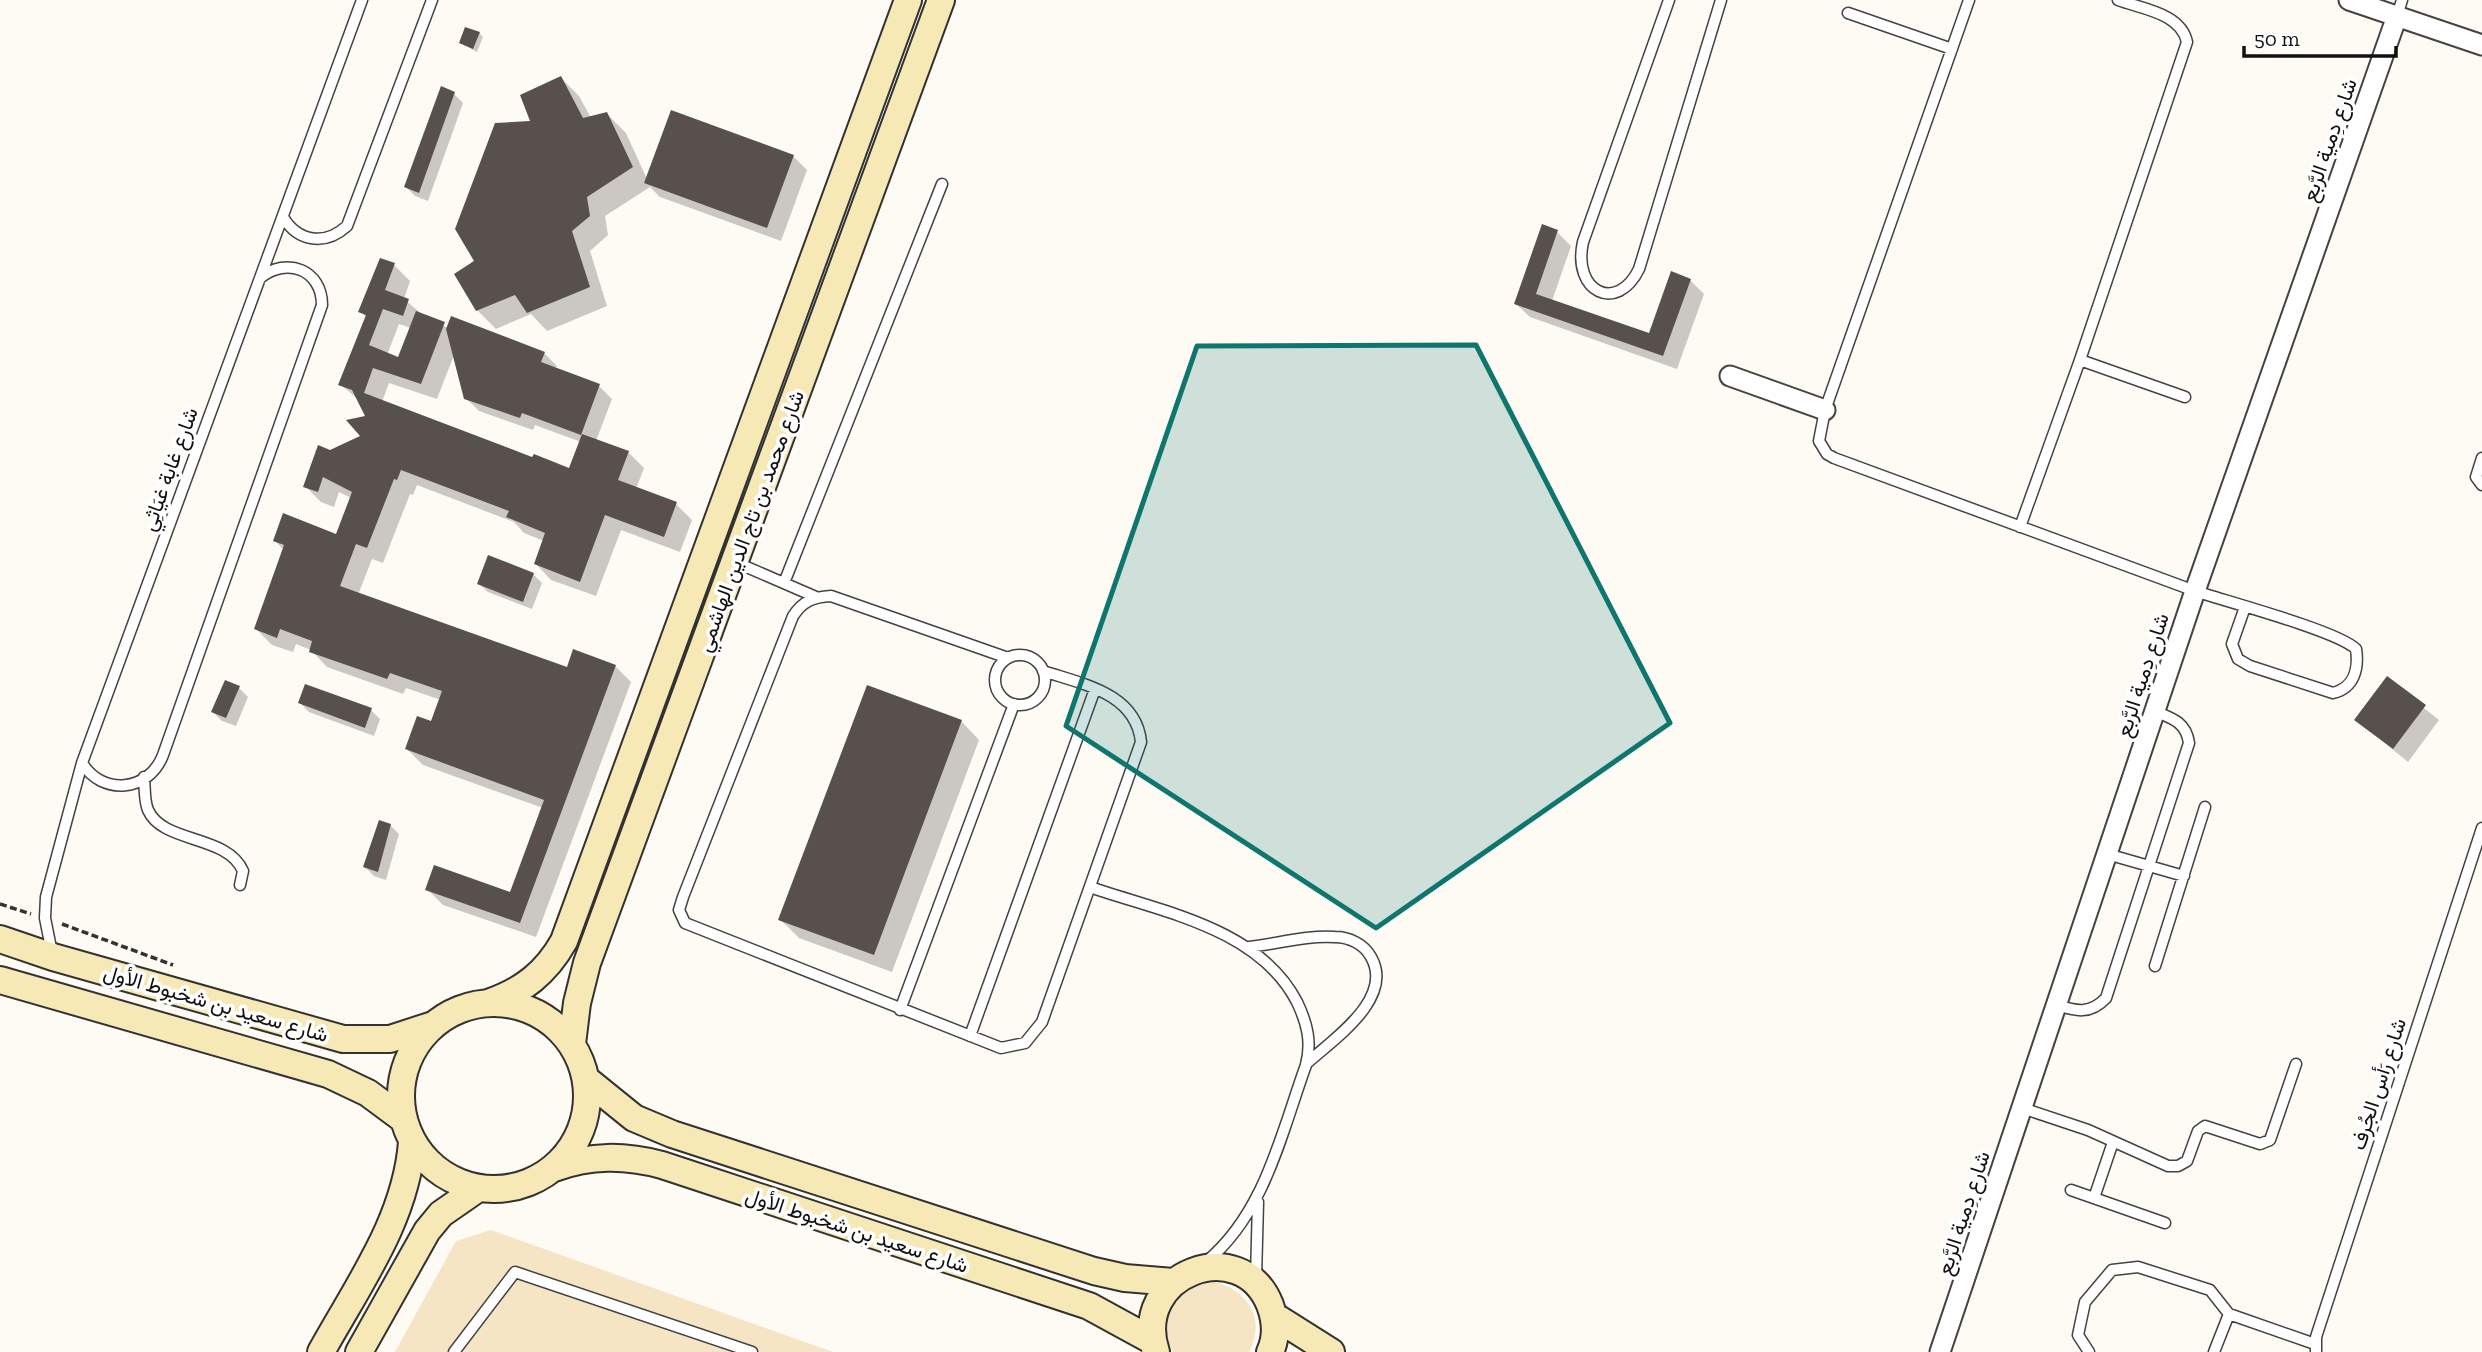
<svg xmlns="http://www.w3.org/2000/svg" width="2482" height="1352" font-family="'Zilla Slab',Vazirmatn,serif">
	<style>
		.sand { fill: #f5e5c4 }
		.shadow { fill: #0003; fill-rule: evenodd }
		.building { fill: #57504d }
		.lines { fill: none; stroke-linecap: round; stroke-linejoin: round }
		.lane-casing { stroke: #434343; stroke-width: 13 }
		.street-casing { stroke: #434343; stroke-width: 23 }
		.secondary-casing { stroke: #323232; stroke-width: 30 }
		.path { stroke: #323232; stroke-width: 3.5; stroke-dasharray: 7 3.5; stroke-linecap: butt }
		.lane { stroke: #fff; stroke-width: 10 }
		.street { stroke: #fff; stroke-width: 19 }
		.secondary { stroke: #f7e9b5; stroke-width: 26 }
		.marked { fill: #0f766e; fill-opacity: 0.2; stroke: #0f766e; stroke-width: 5; stroke-linejoin: round }
		.labels { text-anchor: middle; dominant-baseline: central; stroke-width: 7; stroke-linejoin: round; paint-order: stroke }
		.street-label { font-size: 21px; fill: #101010; stroke: #fff }
	</style>
	<rect width="100%" height="100%" fill="#fefbf4"/>
	<!-- sand -->
	<path class="sand" d="M491,1230l342,122h-438l61,-111z
		M1216,1282c33,10 50,37 33,70h-76c-19,-35 5,-68 43,-70z"/>
	<!-- shadow -->
	<path class="shadow" d="M479,33l4,4 -6,15 -16,-9z
		M561,78l18,18 12,22 16,-4 19,19 21,46 146,-23 14,14 -26,71 -121,-44 -10,-10 -45,29 3,19 -18,16 17,55 -60,25 -16,-17 -35,15 -19,-19 -1,-49 56,-139z
		M454,94l9,9 -35,98 -13,-5 -9,-9z
		M1557,232l14,14 -19,55 98,35 40,-56 14,14 -27,75 -147,-52 -14,-13z
		M394,265l16,16 -6,18 20,17 24,12 96,25 13,13 -2,3 44,17 13,13 -16,42 32,11 16,16 -8,21 40,15 16,16 -12,32 -59,-22 -25,66 -45,-16 -15,-16 8,-23 -20,-8 -10,-11 -97,-37 -4,10 -3,-1 -27,69 -11,-4 -14,36 210,74 47,-3 16,16 -95,255 -93,-32 -16,-16 84,5 32,-86 -120,-43 -16,-16 25,-26 9,-23 -35,-12 -3,6 -76,-27 -16,-17 -15,-6 -3,8 -21,-7 -16,-16 28,-79 -9,-9 62,-5 14,-38 -12,-6 -5,15 -13,-5 -16,-16 25,-35 33,-15 5,-19 -8,-16 -20,-17 27,-66 -7,-7zM399,324l12,4 -12,32 -12,-5zM454,355l12,43 13,13 54,19 2,-5 46,17 -11,28 -37,-10 -151,-58 7,-19 48,16z
		M533,574l9,9 -10,26 -44,-17 -9,-8z
		M2387,679l52,41 -31,42 -51,-42z
		M239,688l9,9 -12,29 -14,-5 -9,-9z
		M300,703l71,7 9,9 -6,17 -65,-24z
		M961,721l18,19 -87,232 -93,-34 -19,-19z
		M390,825l9,9 -13,46 -12,-4 -9,-9z"/>
	<!-- building -->
	<path class="building" d="M465,27l15,5 -7,17 -14,-6z
		M561,76l22,42 24,-6 26,55 -46,30 3,19 -18,15 18,56 -63,26 -12,-18 -39,16 -22,-37 20,-13 -19,-32 40,-106 35,-2 -10,-26z
		M441,86l14,6 -36,101 -15,-6z
		M671,110l123,45 -27,73 -123,-45z
		M1542,224l16,6 -22,64 113,39 22,-62 20,8 -28,77 -149,-52z
		M380,258l15,5 -10,27 24,9 -6,17 -20,-7 -14,36 29,12 18,-46 29,11 -24,62 -48,-16 -9,25 168,64 2,-3 35,14 13,-34 47,17 -11,29 59,22 -13,35 -59,-22 -25,67 -46,-18 11,-31 -39,-16 3,-6 -108,-41 -4,10 -3,-1 -27,69 -11,-4 -16,42 227,81 6,-18 43,16 -96,258 -95,-33 9,-25 76,27 34,-92 -139,-51 12,-33 14,5 11,-30 -52,-18 -3,6 -78,-27 3,-11 -32,-12 -3,9 -23,-9 30,-84 -11,-4 10,-28 53,21 16,-42 -29,-15 -5,15 -15,-5 15,-42 12,5 30,-14 -14,-16 19,-4 -13,-26 -14,-5 28,-70 -8,-3z
		M451,316l94,36 -4,10 59,22 -19,51 -59,-22 -2,5 -56,-19 -18,-70z
		M488,555l46,18 -11,29 -46,-18z
		M2387,676l39,29 -33,44 -39,-29z
		M225,680l15,6 -14,32 -15,-6z
		M305,684l67,24 -7,20 -67,-25z
		M867,685l95,35 -88,235 -96,-35z
		M379,820l12,4 -13,48 -15,-5z"/>
	<g class="lines">
		<defs>
			<path id="lane" d="M1669,0l-86,242c-11,50 34,72 56,27l82,-269
				M1969,0l-144,410 -6,31 8,13 7,4 361,133c30,10 143,40 161,58 3,20 -2,39 -23,44l-83,-27 -12,-7 -6,-15 13,-37
				M1848,13l104,36
				M2397,16l5,-16
				M283,217c15,25 42,29 64,9l85,-226
				M2080,360l105,37
				M2482,458l-6,19 6,8
				M2020,527l60,-167 107,-318c-6,-29 -45,-33 -69,-42
				M735,562l81,35
				M784,583l158,-399
				M995 680a25 25 0 1 1 50 0a25 25 0 1 1-50 0Z
				M1008,658l-177,-62c-18,1 -28,5 -38,20l-110,281 -4,13 6,13 316,125 24,-5 17,-21 99,-280c-5,-49 -59,-58 -98,-71
				M82,763c20,33 67,29 81,-8l159,-450c0,-35 -35,-49 -62,-27
				M144,777c1,11 0,24 4,33 15,34 79,24 95,61l-3,14
				M2107,854l77,22
				M1090,887c72,25 169,41 207,115 10,21 15,40 9,63 -25,69 -41,148 -100,197
				M1249,947c27,-3 58,-12 86,-10 14,0 29,7 36,20 24,42 -39,83 -65,107
				M52,953l-7,-35 1,-21 36,-134 280,-763
				M2155,966l50,-159
				M2056,1005c20,6 34,10 50,-7l83,-255c-3,-21 -17,-25 -35,-32
				M900,1010l114,-306
				M970,1036l125,-347
				M2022,1108l66,22 80,36h10l9,-5 11,-30 7,-5 55,18 10,-4 26,-76
				M2071,1190l94,33
				M2094,1198l19,-56
				M1256,1278l2,-76
				M454,1352l61,-80 237,80
				M2089,1352l-11,-17 7,-33 27,-32 26,-3 72,23 19,24 86,30
				M2214,1352l15,-38
				M2316,1352v-15l166,-509"/>
			<path id="street" d="M2349,0l133,45
				M1730,376l95,34
				M1940,1352l255,-761 202,-575"/>
			<path id="secondary" d="M0,939l53,18 290,82h47l43,-14
				M0,980l328,94 40,19 35,26
				M401 1096a93 93 0 1 1 186 0a93 93 0 1 1-186 0Z
				M488,1003c35,-12 58,-30 76,-62l344,-941
				M572,1044l5,-41 10,-40 354,-963
				M587,1080l47,38 38,16 422,137 31,7 48,4
				M554,1168c37,-13 70,-13 108,-3l427,141 64,35
				M1274,1316l57,36
				M321,1352c37,-67 85,-132 91,-210
				M359,1352l68,-121 14,-17 36,-25
				M1156,1352c-26,-78 85,-120 114,-47 6,16 7,32 0,47"/>
		</defs>
		<!-- lane casing -->
		<use href="#lane" class="lane-casing"/>
		<!-- street casing -->
		<use href="#street" class="street-casing"/>
		<!-- secondary casing -->
		<use href="#secondary" class="secondary-casing"/>
		<!-- path -->
		<path class="path" d="M0,904l31,10
			M62,924l111,41"/>
		<!-- lane -->
		<use href="#lane" class="lane"/>
		<!-- street -->
		<use href="#street" class="street"/>
		<!-- secondary -->
		<use href="#secondary" class="secondary"/>
	</g>
	<!-- marked area -->
	<path class="marked" d="M1476,345l194,378 -294,205 -310,-202 131,-380z"/>
	<g class="labels">
		<!-- street labels -->
		<g class="street-label">
			<text transform="translate(2329 140) rotate(-71)">شارع دِمية الرَّبع</text>
			<text transform="translate(169 469) rotate(-70)">شارع غابة غيَاثِي</text>
			<text transform="translate(750 521) rotate(-70)">شارع محمد بن تاج الدين الهاشمي</text>
			<text transform="translate(2142 675) rotate(-72)">شارع دِمية الرَّبع</text>
			<text transform="translate(216 1003) rotate(16)">شارع سعيد بن شخبوط الأول</text>
			<text transform="translate(2378 1084) rotate(-72)">شارع رَأس الجُرف</text>
			<text transform="translate(1963 1213) rotate(-72)">شارع دِمية الرَّبع</text>
			<text transform="translate(857 1230) rotate(18)">شارع سعيد بن شخبوط الأول</text>
		</g>
	</g>
	<!-- scale -->
	<path d="M2244 46v10h152v-10" fill="none" stroke="#101010" stroke-width="3.5"/>
	<text x="2254" y="46" font-size="21" fill="#101010" stroke="#ffffff" stroke-width="5" paint-order="stroke">50 m</text>
</svg>
